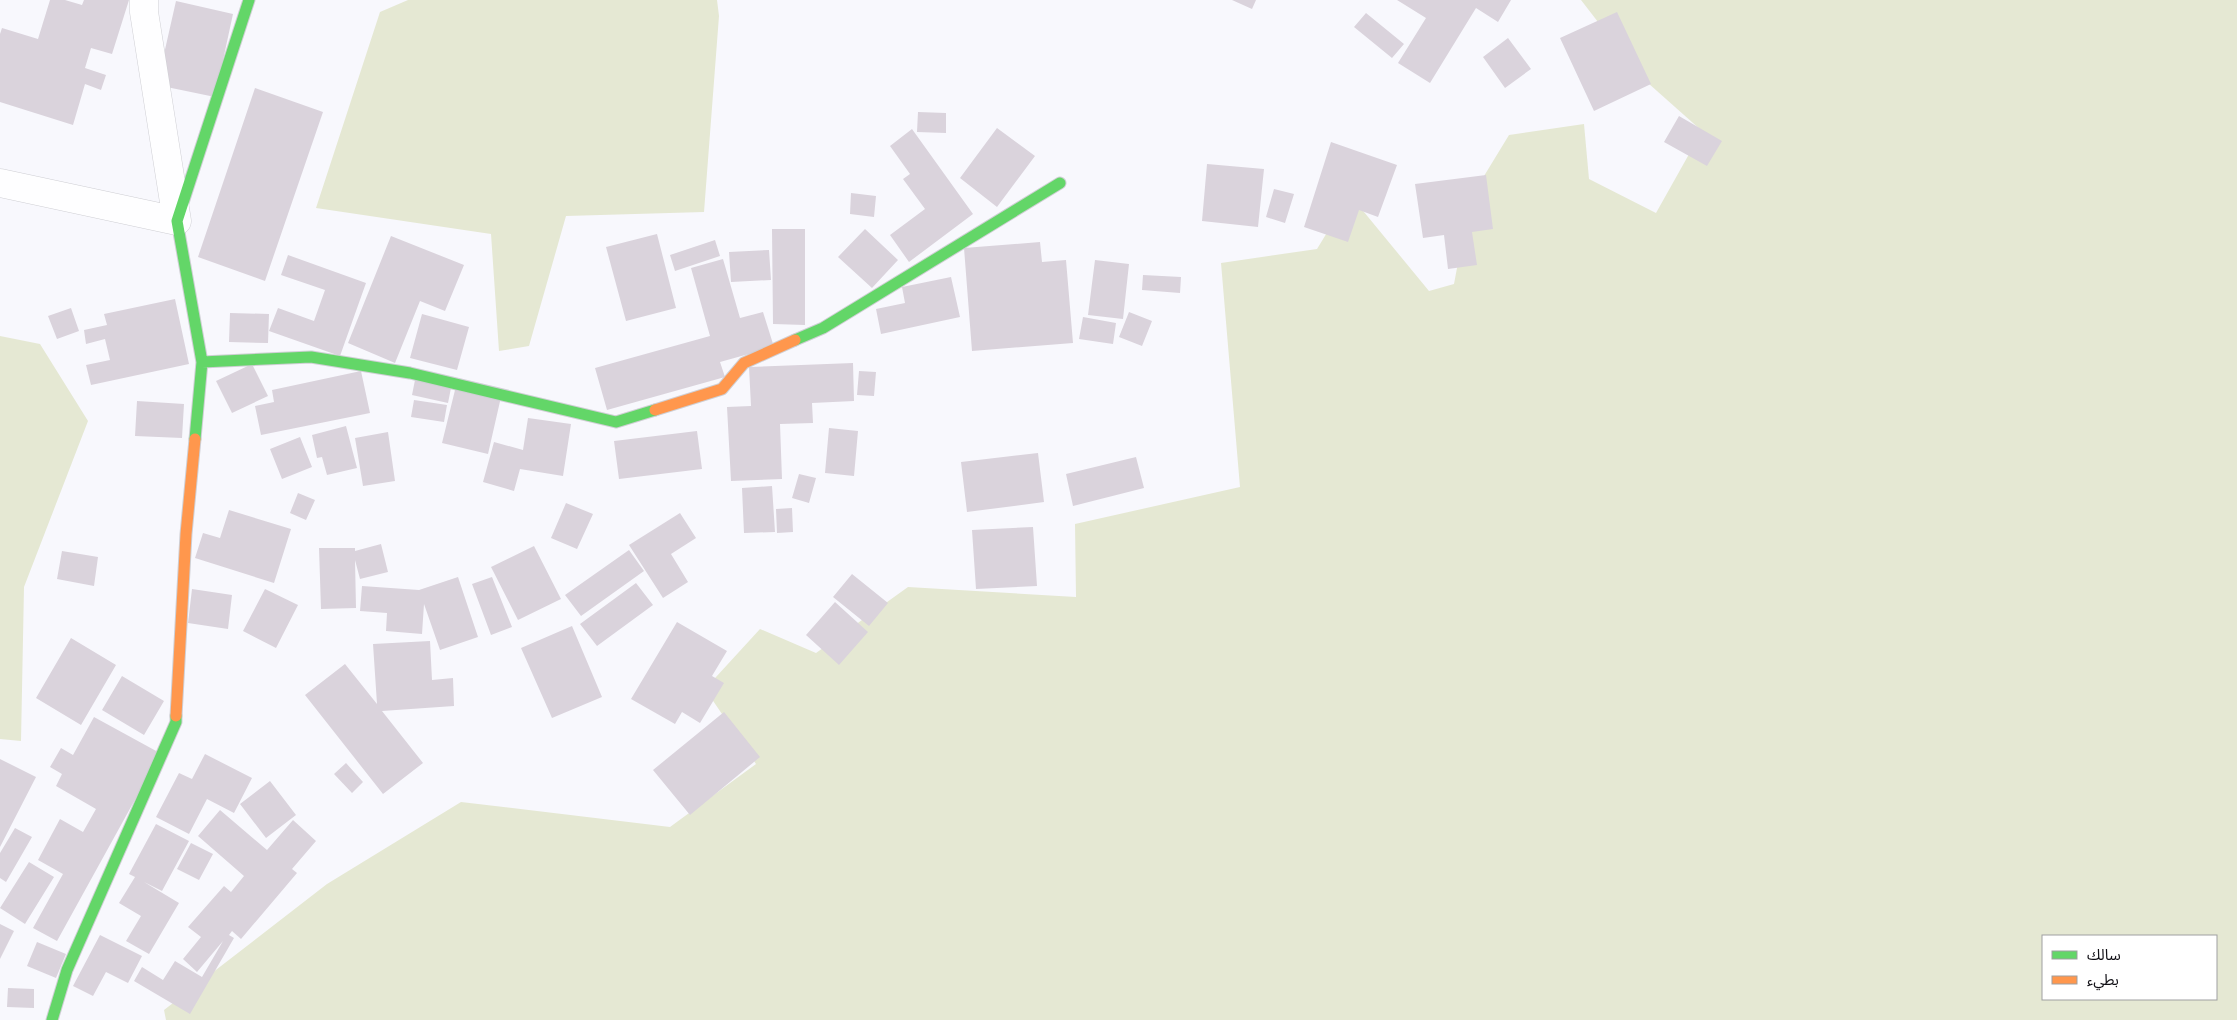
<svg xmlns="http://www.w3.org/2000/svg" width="2237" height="1020" font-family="'Space Grotesk','Noto Sans Arabic',sans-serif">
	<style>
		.green { fill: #e5e8d3; fill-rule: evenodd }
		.building { fill: #dad3dc }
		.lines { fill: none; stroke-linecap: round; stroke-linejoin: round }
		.street-casing { stroke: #cfcfd4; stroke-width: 29 }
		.fast-casing { stroke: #cfcfd4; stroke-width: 13 }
		.slow-casing { stroke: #cfcfd4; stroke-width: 13 }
		.street { stroke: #fefeff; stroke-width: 28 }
		.fast { stroke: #63d668; stroke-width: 11 }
		.slow { stroke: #ff974d; stroke-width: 11 }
	</style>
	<rect width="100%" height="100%" fill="#f8f8fd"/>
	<!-- green -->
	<path class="green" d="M408,0h309l2,16 -15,196 -138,4 -37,130 -30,5 -8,-117 -175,-26 64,-196z
		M1581,0h656v1020h-2071l-2,-10 163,-126 134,-82 209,25 86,-63 -51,-75 55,-60 56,24 92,-66 168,10 -1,-73 165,-37 -19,-224 96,-14 33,-54 79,96 25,-7 16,-85 39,-64 75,-11 5,55 67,34 46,-82 -63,-56zM2043,936h173v63h-173z
		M0,336l40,8 48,77 -64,166 -3,154 -21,-2z"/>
	<!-- building -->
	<path class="building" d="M50,0h15l17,5 2,-5h45l-17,54 -21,-6 -6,20 21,7 -5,15 -16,-6 -12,41 -73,-23v-68l2,-6 36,11z
		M1232,0h24l-4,9z
		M1397,0h114l-13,22 -22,-14 -46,75 -32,-20 28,-45z
		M176,1l57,13 -18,83 -58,-12z
		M1617,12l34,72 -57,27 -34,-73z
		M1366,13l38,31 -12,14 -38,-31z
		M1508,38l23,31 -26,19 -22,-31z
		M255,88l68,24 -58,169 -67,-24z
		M918,112l28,1v20l-29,-1z
		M1679,116l43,25 -15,25 -43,-24z
		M997,128l38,28 -38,51 -37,-29z
		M912,129l61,85 -64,48 -19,-27 35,-26 -22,-30 7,-5 -20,-28z
		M1331,142l66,23 -19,52 -19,-7 -11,32 -44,-15z
		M1207,164l57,5 -6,58 -56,-6z
		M1486,175l7,54 -21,3 5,33 -29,4 -4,-34 -21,3 -8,-54z
		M1274,189l20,5 -9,29 -19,-6z
		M851,193l25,3 -2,21 -24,-3z
		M772,229h33v96l-32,-1z
		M865,229l33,31 -26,28 -34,-31z
		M657,234l19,74 -50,13 -20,-74z
		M391,236l73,29 -19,46 -25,-10 -25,62 -47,-20z
		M715,240l5,16 -45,15 -5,-16z
		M1040,242l2,20 24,-2 7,83 -101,8 -8,-103z
		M769,250l2,30 -40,2 -2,-30z
		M288,255l78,28 -26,73 -71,-25 9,-23 36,13 11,-31 -44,-15z
		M723,259l17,59 23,-6 11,35 -54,15 5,15 -118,33 -12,-42 115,-32 -19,-68z
		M1095,260l34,4 -6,55 -35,-4z
		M1143,275l38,2 -1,16 -38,-3z
		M951,277l9,40 -79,17 -5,-25 29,-6 -3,-16z
		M175,299l14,65 -98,21 -5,-20 24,-5 -5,-21 -19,5 -2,-14 23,-5 -3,-11z
		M71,308l8,23 -22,8 -9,-23z
		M1129,312l23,9 -10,25 -23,-9z
		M230,313l39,1 -1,29 -39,-1z
		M422,314l47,13 -12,43 -47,-12z
		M1083,317l33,6 -3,21 -34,-5z
		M853,363l1,38 -42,2 1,20 -33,1 2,55 -51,2 -4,-74 24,-1 -2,-39z
		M252,364l16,32 -36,17 -16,-32z
		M361,371l9,42 -109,22 -6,-29 19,-4 -2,-12z
		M859,371l17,1 -2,24 -17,-1z
		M415,380l36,8 -3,15 -36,-8z
		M456,386l45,11 -13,57 -46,-11z
		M414,400l33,5 -3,17 -33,-5z
		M137,401l47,3 -2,34 -47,-2z
		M528,418l43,6 -8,52 -43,-7 -6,22 -31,-9 11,-40 29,8z
		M346,426l11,42 -30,7 -5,-18 -5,1 -5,-23z
		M829,428l29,3 -4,45 -29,-3z
		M697,431l5,38 -83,10 -5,-38z
		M388,432l7,49 -32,5 -8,-48z
		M300,437l12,30 -30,12 -12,-30z
		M1038,453l6,49 -77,10 -6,-50z
		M1136,457l8,31 -71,18 -7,-32z
		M799,474l17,4 -7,25 -17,-5z
		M772,486l3,46 -31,1 -2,-45z
		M298,493l17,7 -9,20 -16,-7z
		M566,503l27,11 -16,35 -26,-11z
		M792,508l1,24 -16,1 -1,-24z
		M229,510l62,19 -17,54 -79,-25 8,-25 17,5z
		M680,513l16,25 -25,16 17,28 -25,16 -34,-53z
		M1033,527l4,59 -61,3 -4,-59z
		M381,544l7,28 -28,7 -5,-19 1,48 -35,1 -2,-61h36v3z
		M534,546l27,53 -43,21 -27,-53z
		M629,550l15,21 -63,45 -16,-21z
		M62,551l36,6 -4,29 -37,-7z
		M852,574l36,29 -19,23 -36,-29z
		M458,577l20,60 -38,13 -16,-46 -2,30 -36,-3 1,-18 -27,-2 2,-25 57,4z
		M492,577l20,50 -21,8 -19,-51z
		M636,583l17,22 -56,41 -17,-22z
		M192,589l40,6 -4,34 -40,-6z
		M265,589l33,16 -22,43 -33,-17z
		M835,602l33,30 -29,33 -33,-30z
		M677,622l50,29 -15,25 12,7 -24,40 -18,-11 -7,12 -44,-25z
		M572,626l30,71 -50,21 -31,-70z
		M71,638l45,27 -35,60 -45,-27z
		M430,641l2,39 21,-2 1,28 -72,5 41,52 -40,31 -78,-99 40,-31 32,40 -4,-60z
		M122,676l42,25 -20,34 -42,-25z
		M724,712l36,45 -70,58 -37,-45z
		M94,717l64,35 -21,44 -80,145 -24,-13 30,-54 -25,-14 22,-41 23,13 13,-23 -40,-23 6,-12 -12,-7 11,-19 12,7z
		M205,754l47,24 -18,35 -27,-14 -18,35 -33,-17 23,-44 13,6z
		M0,759l36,18 -36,70z
		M346,763l17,19 -11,11 -18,-19z
		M270,781l26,34 -30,23 -26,-34z
		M220,810l47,40 26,-30 23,21 -24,28 5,4 -56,66 -9,-8 -3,4 5,3 -44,76 -56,-33 8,-14 21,13 12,-19 27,16 21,-36 -26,31 -14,-13 18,-22 -13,-10 36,-41 7,6 13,-16 -46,-40z
		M156,824l33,17 -27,50 -18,-9 35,21 -30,51 -23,-13 15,-25 -22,-13 16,-26 -6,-3z
		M15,828l17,9 -26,45 -6,-4v-25z
		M191,843l22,11 -14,26 -22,-11z
		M29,862l25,15 -29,47 -25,-16z
		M0,924l14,7 -14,28z
		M100,935l42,21 -14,27 -22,-11 -13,24 -20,-10z
		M37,942l29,12 -10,24 -29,-12z
		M8,988l26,1v19l-27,-1z"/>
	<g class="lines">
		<defs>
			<path id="street" d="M0,183l177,38 -33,-209v-12"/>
			<path id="fast" d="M795,340l28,-12 237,-145
				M202,362l109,-5 99,16 206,49 39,-12
				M195,439l7,-77 -25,-141 72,-221
				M52,1020l15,-50 109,-248v-6"/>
			<path id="slow" d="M655,410l67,-21 22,-26 51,-23
				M176,716l10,-182 9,-95"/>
		</defs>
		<!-- street casing -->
		<use href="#street" class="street-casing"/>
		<!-- fast casing -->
		<use href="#fast" class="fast-casing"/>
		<!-- slow casing -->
		<use href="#slow" class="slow-casing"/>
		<!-- street -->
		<use href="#street" class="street"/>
		<!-- fast -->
		<use href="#fast" class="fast"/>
		<!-- slow -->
		<use href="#slow" class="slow"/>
	</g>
	<!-- legend -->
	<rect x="2042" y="935" width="175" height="65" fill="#ffffff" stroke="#9f9fa1"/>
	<rect x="2052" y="951" width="25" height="8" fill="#63d668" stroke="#9f9fa1"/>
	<text x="2087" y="960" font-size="15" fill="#100f15">سالك</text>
	<rect x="2052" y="976" width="25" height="8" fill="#ff974d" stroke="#9f9fa1"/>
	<text x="2087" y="985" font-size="15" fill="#100f15">بطيء</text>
</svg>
